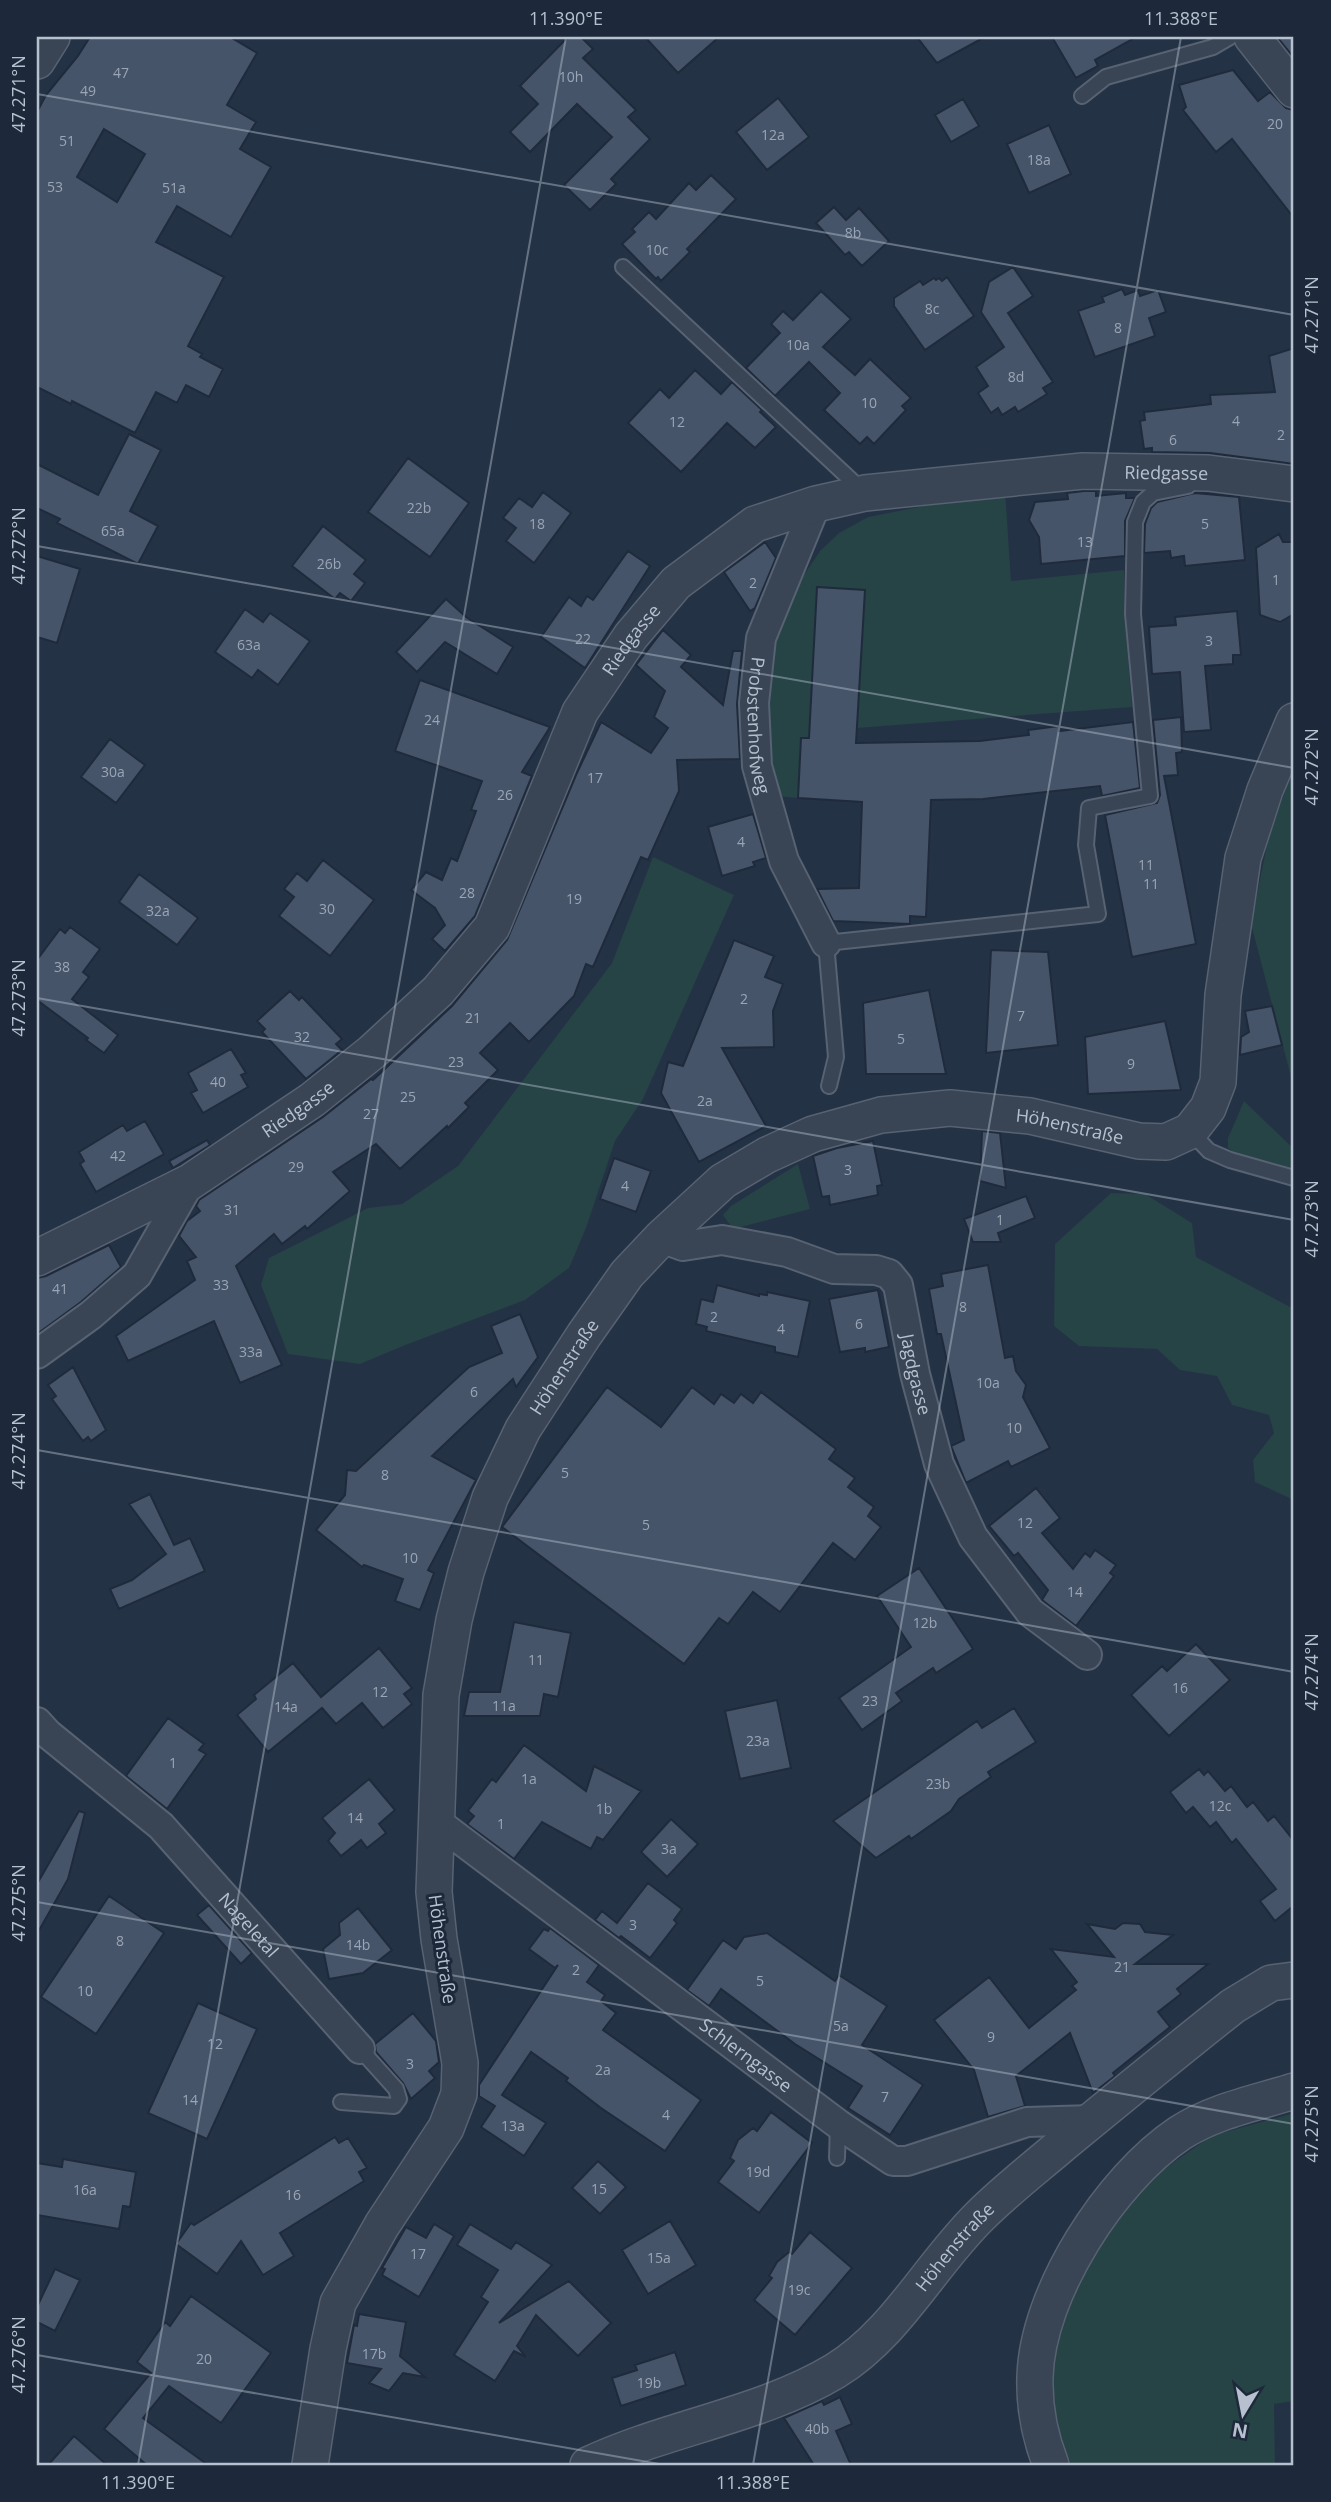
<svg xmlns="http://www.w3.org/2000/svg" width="1331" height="2502" font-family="'Open Sans',sans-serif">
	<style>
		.green { fill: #264346 }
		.building { fill: #46546a; stroke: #1f2b3c; stroke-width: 2; fill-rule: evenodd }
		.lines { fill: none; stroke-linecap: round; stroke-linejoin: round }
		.service-casing { stroke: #576272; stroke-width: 18 }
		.minor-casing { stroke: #576272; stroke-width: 32 }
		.tertiary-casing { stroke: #576272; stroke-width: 38 }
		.service { stroke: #394455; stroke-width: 14 }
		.minor { stroke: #394455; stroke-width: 28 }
		.tertiary { stroke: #394455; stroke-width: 35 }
		.ticks { fill: none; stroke: #b6c0ce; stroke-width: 2; stroke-opacity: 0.45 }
		.labels { text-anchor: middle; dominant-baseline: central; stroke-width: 6; stroke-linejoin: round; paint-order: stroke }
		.number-label { font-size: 14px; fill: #9aa5b5 }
		.street-label { font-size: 18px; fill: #b6c0ce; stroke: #1d293a }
		.neatline { fill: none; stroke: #b6c0ce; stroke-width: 2.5 }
		.ticks-label { font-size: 18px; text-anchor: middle; fill: #b6c0ce }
	</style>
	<rect width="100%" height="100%" fill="#243245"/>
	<!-- green -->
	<path class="green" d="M1005,490l6,91 113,-11v41l8,96 -275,21 -40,-141 -8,151h-8l-3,60 -22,-2 -9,-89 9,-79 16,-35 28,-42 19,-18 29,-16z
		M1294,767v321l-43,-164 18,-89z
		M653,857l81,38 -91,204 -28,42 -29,87 -17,40 -44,32 -117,44 -48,20 -72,-10 -27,-69 8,-27 99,-50 34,-4 56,-38 154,-203z
		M1244,1101l50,48v22l-58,-17 -8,-6v-10z
		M798,1164l12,45 -77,20 -10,-14 8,-9z
		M1111,1193l34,1 47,29 4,34 98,52v191l-39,-18 -2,-22 21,-27 -5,-18 -37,-10 -15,-29 -37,-6 -23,-21 -78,-3 -25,-20 1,-82z
		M1294,2113v288l-20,3 1,61h-203l-15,-31 -5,-62 13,-67 32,-65 56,-63 58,-41z"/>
	<!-- building -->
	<path class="building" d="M90,37h140l27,16 -30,52 29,17 -16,27 31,18 -40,70 -54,-31 -21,36 68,35 -36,69 14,8 -2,3 23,12 -14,28 -23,-12 -9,18 -21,-11 -21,41 -63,-32 -1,3 -34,-17v-275l9,-17 32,-39zM104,129l41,25 -28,48 -40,-25z
		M568,37h13l12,12 -10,9 53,52 -8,7 22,22 -39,40 5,5 -26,26 -26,-25 48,-48 -35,-33 -47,48 -20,-20 28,-28 -18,-18z
		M645,37h74l-41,36z
		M917,37h68l-48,26z
		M1052,37h84l-41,23 3,6 -22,12z
		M1277,37h17v21z
		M1233,70l25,31 12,-9 16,16 8,2v108l-62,-79 -16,13 -33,-42 3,-3 -7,-22z
		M778,98l31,39 -42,33 -31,-38z
		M963,99l16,27 -28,16 -16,-27z
		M1049,125l22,49 -42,19 -22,-49z
		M711,175l25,24 -49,50 3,3 -29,29 -3,-4 -2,2 -34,-35 13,-12 -3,-3 17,-17 7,7 33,-36 7,7z
		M834,207l12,13 13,-12 30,33 -27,25 -13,-14 -4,3 -29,-32z
		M1013,267l20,29 -25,17 45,69 -10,6 4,6 -29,18 -3,-5 -13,8 -4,-7 -7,5 -13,-20 10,-7 -12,-19 28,-20 -23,-35 8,-30z
		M947,277l27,39 -49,34 -31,-44v-8l26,-17 3,4 11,-7 2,2 3,-2 3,3z
		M1122,289l3,6 13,-5 2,6 18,-6 8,22 -17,6 6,18 -60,21 -17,-46 26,-9 -2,-5z
		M821,291l30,28 -28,28 32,28 15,-16 41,39 -9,8 4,4 -32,34 -7,-7 -7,7 -36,-34 16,-17 -31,-31 -34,34 -29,-28 34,-35 -9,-9 12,-13 10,9z
		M1294,348v116l-84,-11 -58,-1v-4l-8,1 -4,-28 5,-1 -1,-8 67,-8 -1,-9 65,-3 -6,-36z
		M695,370l26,24 11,-12 30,28 -2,2 16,15 -21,21 -28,-25 -46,49 -53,-49 32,-34 9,9z
		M129,434l32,16 -31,61 28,15 -20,38 -81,-41 3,-4 -23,-11v-44l61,31z
		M408,458l61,45 -39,54 -62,-45z
		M1084,491h12v5l30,-3v5h9l-10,23v35l-84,8 -2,-27 -10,-17 6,-18 33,-3 -1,-6z
		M543,492l28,21 -37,50 -28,-22 10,-13 -13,-10 16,-20 13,9z
		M1195,493l44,4 6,63 -60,6 -1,-10 -13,2 -1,-7 -26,2 1,-29 6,-16 6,-6z
		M323,526l43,34 -12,14 11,9 -14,18 -11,-8 -5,6 -43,-33z
		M1279,534l4,8h11v72l-14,8 -20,-7 -4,-67z
		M765,542l11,16 -21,50 -5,3 -26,-39z
		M628,551l22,15 -65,102 -44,-31 28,-40 12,9 6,-10 6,4z
		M37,556l43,13 -23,74 -20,-6z
		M817,587l48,3 -9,153 124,-2 49,-6 -1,-5 31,-4v5l74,-9 7,66 -38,8 -2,-10 -117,13 -52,1 -5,117 -16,-1v8l-77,-3 -16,-32 42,-1 3,-86 -64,-4 3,-60h8z
		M446,599l20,18 47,30 -16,27 -52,-32 -28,30 -21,-20z
		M245,609l18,13 7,-9 40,28 -32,44 -20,-15 -6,8 -37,-26z
		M1237,611l4,44h-8v9l-28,2 6,64 -27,2 -4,-60 -28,2 -3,-47 27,-2 -1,-8z
		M663,630l28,25 -10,12 42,38 10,-54h9l-5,53 3,55 -63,1 2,31 -31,69 -7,-3 -48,110 -7,-3 -12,32 -45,46 -19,-19 -30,30 18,17 -33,33 4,4 -21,21 -1,-2 -47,43 -24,-25 -43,28 17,19 -43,38 -2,-3 -23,18 -8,-10 -38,32 46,99 -42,18 -26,-62 -86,40 -12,-25 79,-56 -8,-19 9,-4 -17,-21 8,-15 13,-10 -4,-5 3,-6 124,-83 48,-38 2,1 79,-74 55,-66 69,-165 25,-53 50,31 17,-25 -14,-11 11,-26 -29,-26z
		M420,680l130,47 -28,45 10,4 -57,140 -30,35 -13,-12 13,-14 -10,-17 -24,-18 15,-18 16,8 9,-22 6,3 19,-50 -5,-1 11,-29 -87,-30z
		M1181,717l1,35 -6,1 2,22 -14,1 32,168 -64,13 -27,-142 52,-12 3,-8 -7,-75z
		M110,739l35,26 -29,38 -35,-26z
		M753,814l13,44 -13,4 2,4 -33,10 -14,-49z
		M323,860l51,40 -44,56 -51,-40 15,-19 -10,-8 13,-16 10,8z
		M139,874l59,44 -21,27 -58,-43z
		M70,927l30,22 -17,23 6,5 -17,22 46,36 -14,18 -18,-13 2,-2 -51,-38v-40l23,-31 5,4z
		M734,940l40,16 -9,21 18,7 -10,27 1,36 -52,1 44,78 -67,36 -38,-69 7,-31 15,4z
		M991,950l57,2 10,93 -72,8z
		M929,990l17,84h-80l-3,-71z
		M290,991l9,9 3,-3 40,42 -6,5 6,6 -36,29 -44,-47 3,-3 -8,-8z
		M1272,1006l10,39 -42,10 1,-18 8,-5 -4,-21z
		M1165,1021l16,69 -93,4 -3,-57z
		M231,1049l15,24 -5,2 7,12 -45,26 -12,-20 6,-3 -9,-17z
		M145,1121l19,33 -68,38 -16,-28 4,-3 -5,-9 44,-27 4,6z
		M982,1131l18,2 6,55 -26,-7z
		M207,1140l3,5 -37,23 -4,-7z
		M873,1141l9,44 -5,1 1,9 -48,10 -1,-9 -7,1 -9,-41 24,-8z
		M614,1158l37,13 -15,41 -36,-13z
		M1026,1196l9,22 -37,15 3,9h-28l-9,-23z
		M109,1245l12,22 -40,35 -44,32v-56l9,-2z
		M988,1265l17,93 8,-2 3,15 10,14 -3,12 27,51 -39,19 -3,-6 -42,22 -15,-37 13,-6 -23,-106h-4l-8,-45 14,-3 -2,-12z
		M717,1285l42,11v-2l8,1v-3l43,9 -12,56 -23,-5v-5l-69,-16 1,-4 -11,-3 5,-25 12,3z
		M878,1290l11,57 -24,5v-4l-25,4 -11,-53z
		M520,1314l18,43 -22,30 -3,-8 -81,77 44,24 -48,90 6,3 -14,37 -25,-9 8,-22 -39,-14 -2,2 -46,-37 29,-35 2,-25 9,1 113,-104 33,-14 -11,-27z
		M73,1367l33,63 -15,11 -3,-4 -5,4 -31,-42 4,-3 -8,-11z
		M607,1387l54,40 31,-40 22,17 7,-10 13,9 7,-9 12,9 8,-11 75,57 -7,10 26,19 -7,9 26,20 -6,9 13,11 -26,33 -22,-17 -53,69 -27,-20 -25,32 -9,-6 -35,46 -182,-137z
		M1036,1488l24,30 -18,15 31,36 12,-16 5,4 5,-7 21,15 -6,8 4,3 -38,50 -34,-26 6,-10 -30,-37 -4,3 -25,-30z
		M150,1494l24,51 16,-7 15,33 -86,38 -9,-20 22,-9 34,-26 -37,-50z
		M919,1568l54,81 -37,24 -3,-5 -37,25 6,8 -40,29 -23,-32 72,-51 -34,-51z
		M514,1622l57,11 -13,64 -14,-3 -4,22h-76l5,-24h31z
		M1196,1644l34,36 -61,56 -38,-41 31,-29 5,5z
		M379,1648l33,40 -8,6 8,10 -29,24 -21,-25 -26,21 -14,-16 -54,44 -31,-37 19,-16 -2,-4 39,-32 28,34z
		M777,1700l14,68 -51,11 -15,-68z
		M1014,1708l22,34 -48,30 3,5 -32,22 -8,12 -40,28 -2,-3 -33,22 -43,-37 144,-100 5,7z
		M168,1718l36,26 -5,6 7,4 -39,55 -41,-33z
		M524,1745l62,46 8,-25 47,25 -38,49 -6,-3 -6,12 -49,-27 -28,37 -47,-35 7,-8 -6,-5 24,-32 4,3z
		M1199,1769l5,6 4,-4 17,20 6,-5 16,21 6,-5 15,19 6,-5 20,25v71l-3,-4 -16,13 -15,-20 16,-12 -40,-50 -4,4 -16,-21 -6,5 -17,-20 -7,6 -16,-21z
		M369,1779l26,31 -16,14 7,9 -19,15 -6,-8 -20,16 -13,-15 7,-8 -13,-15z
		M79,1811l6,2 -17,66 -31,55v-50z
		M671,1819l27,25 -31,33 -26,-25z
		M648,1883l34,26 -8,11 3,3 -27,35 -29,-22 -2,2 -24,-18 7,-9 15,12z
		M109,1896l55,37 -68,101 -55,-37z
		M209,1905l43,48 -11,11 -44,-49z
		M358,1908l34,42 -29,23 -34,6 -6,-30 17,-14 -1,-12z
		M1123,1923l17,1 5,8 28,3 -38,29h73l-31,25 4,5 -23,18 12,15 -57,46 2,3 -22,17 -23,-60 -54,43 9,30 -37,11 -14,-47 -40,-50 55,-43 40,51 47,-38 -4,-4 5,-4 -26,-33 63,8 -27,-33 28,5z
		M550,1928l49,37 -12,17 18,13 -4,6 15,12 -13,17 98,70 -36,51 -64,-43 -35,-27 2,-3 -37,-26 -29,43 44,28 -22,33 -43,-29 14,-21 -16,-10v-11l79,-120 -3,3 -26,-19 15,-20 4,2z
		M767,1933l68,48 4,-6 48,31 -25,39 61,40 -33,50 -42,-27 14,-22 -67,-42 -74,-55 -12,17 -22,-16 36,-50 13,9 8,-12z
		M198,2003l59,26 -50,110 -59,-26z
		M413,2013l23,28 3,21 -10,9 6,7 -24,21 -8,-16 -27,-31 -1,-8z
		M771,2112l41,31 -53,70 -41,-31 16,-21 -4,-3 8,-18 15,-12 4,3z
		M335,2137l4,6 9,-5 19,30 -8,4 5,9 -84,52 14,23 -31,19 -22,-34 -24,33 -41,-30 15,-21 3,2z
		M63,2159l73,13 -6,35 -7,-1 -4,23 -82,-14v-52l25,4z
		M598,2161l28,26 -26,27 -28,-26z
		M670,2221l26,44 -48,29 -26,-44z
		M434,2224l20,12 -35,61 -37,-22 3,-6 -3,-1 24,-41 20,11z
		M470,2224l41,25 5,-7 36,23 -53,58 70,-42 42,42 -33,33 -42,-41 -19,31 9,11 -12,-6 -19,30 -41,-26 34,-53 -7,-5 17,-27 -41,-25z
		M810,2232l42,36 -57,67 -41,-35 18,-22 -3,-2 8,-14 12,-10 3,2z
		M55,2269l25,11 -25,51 -18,-9v-15z
		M191,2296l80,57 -50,70 -52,-37 -26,32 65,47h-61l-43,-36 47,-56 -14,-11 28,-40 5,4z
		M359,2314l47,8 -6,34 25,21 -22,-4 -14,18 -20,-8 12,-14 -34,-6 7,-38 3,1z
		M675,2352l11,33 -65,21 -9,-28 25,-8 -2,-5z
		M840,2397l12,27 -16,7 15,34h-37l-30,-47 38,-17 2,4z
		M74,2436l33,29h-59z"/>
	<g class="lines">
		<defs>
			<path id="service" d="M1082,96l24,-19 107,-30 17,-10
				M623,267l241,225
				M829,1086l7,-29 -10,-114 272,-29 -12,-69 3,-37 61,-12 -17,-182 2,-92 8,-20 10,-9 35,-7
				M1190,1131l19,20 21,9 64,18
				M341,2102l53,4 5,-7 -3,-10 -36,-40
				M837,2158l1,-34"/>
			<g id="minor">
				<path id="s1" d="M816,504l-55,134 -7,65 3,63 27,95 42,82"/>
				<path id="s2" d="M661,1238l22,8 39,-6 65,12 47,17 42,1 13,4 9,11 17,89 24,90 34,73 57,75 57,43"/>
				<path d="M37,1354l54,-39 46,-40 53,-93"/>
				<path id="s3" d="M37,1722l11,12 113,92 199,223"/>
				<path id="s4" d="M437,1822l401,302 55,37h14l120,-39 65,-2"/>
			</g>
			<g id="tertiary">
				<path d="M1252,37l42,53"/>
				<path d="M37,61l15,-24"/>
				<path id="s5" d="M37,1258l153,-76 122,-82 60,-48 66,-61 54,-64 88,-215 51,-76 45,-53 79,-59 61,-20 49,-11 218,-22 125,2 86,11"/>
				<path id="s6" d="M310,2465l18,-116 10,-46 44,-78 64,-97 13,-34 1,-31 -21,-124 -5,-47 7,-197 13,-75 12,-48 24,-74 33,-69 61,-94 43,-61 34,-36 62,-57 44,-26 46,-21 68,-19 69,-7 80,8 109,25 27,1 24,-11 18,-23 10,-26 5,-87 20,-137 22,-68 29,-69"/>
				<path id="s7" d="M588,2465c78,-37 174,-50 247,-94 61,-37 95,-106 145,-155 26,-26 56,-49 84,-73 56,-46 112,-92 169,-137l38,-23 23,-3"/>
				<path d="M1051,2465c-11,-28 -17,-57 -16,-88 2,-84 76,-198 145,-244 34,-22 76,-30 114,-42"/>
			</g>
		</defs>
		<!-- service casing -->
		<use href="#service" class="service-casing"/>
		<!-- minor casing -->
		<use href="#minor" class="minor-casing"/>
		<!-- tertiary casing -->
		<use href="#tertiary" class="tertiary-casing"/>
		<!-- service -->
		<use href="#service" class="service"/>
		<!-- minor -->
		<use href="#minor" class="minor"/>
		<!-- tertiary -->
		<use href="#tertiary" class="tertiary"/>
	</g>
	<!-- ticks -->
	<path class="ticks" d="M37,94l1257,221M37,546l1257,222M37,998l1257,222M37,1450l1257,222M37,1902l1257,222M37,2355l628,110M138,2465l428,-2428M753,2465l428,-2428"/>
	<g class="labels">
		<!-- number labels -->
		<g class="number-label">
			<text x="121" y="72">47</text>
			<text x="571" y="76">10h</text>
			<text x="88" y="90">49</text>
			<text x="1275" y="123">20</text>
			<text x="773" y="134">12a</text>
			<text x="67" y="140">51</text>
			<text x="1039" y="159">18a</text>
			<text x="55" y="186">53</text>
			<text x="174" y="187">51a</text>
			<text x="853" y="232">8b</text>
			<text x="657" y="249">10c</text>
			<text x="932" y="308">8c</text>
			<text x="1118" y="327">8</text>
			<text x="798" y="344">10a</text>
			<text x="1016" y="376">8d</text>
			<text x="869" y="402">10</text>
			<text x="1236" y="420">4</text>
			<text x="677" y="421">12</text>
			<text x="1281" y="434">2</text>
			<text x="1173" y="439">6</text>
			<text x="419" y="507">22b</text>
			<text x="537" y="523">18</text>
			<text x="1205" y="523">5</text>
			<text x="113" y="530">65a</text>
			<text x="1085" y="541">13</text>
			<text x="329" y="563">26b</text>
			<text x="1276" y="579">1</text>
			<text x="753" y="582">2</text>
			<text x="583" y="638">22</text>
			<text x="1209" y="640">3</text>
			<text x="249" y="644">63a</text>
			<text x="432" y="719">24</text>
			<text x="113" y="771">30a</text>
			<text x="595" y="777">17</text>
			<text x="505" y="794">26</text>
			<text x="741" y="841">4</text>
			<text x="1146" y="864">11</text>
			<text x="1151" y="883">11</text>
			<text x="467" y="892">28</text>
			<text x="574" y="898">19</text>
			<text x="327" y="908">30</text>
			<text x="158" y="910">32a</text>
			<text x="62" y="966">38</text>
			<text x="744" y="998">2</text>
			<text x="1021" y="1015">7</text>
			<text x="473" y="1017">21</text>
			<text x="302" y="1036">32</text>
			<text x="901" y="1038">5</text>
			<text x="456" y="1061">23</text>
			<text x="1131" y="1063">9</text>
			<text x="218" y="1081">40</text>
			<text x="408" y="1096">25</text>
			<text x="705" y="1100">2a</text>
			<text x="371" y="1113">27</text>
			<text x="118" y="1155">42</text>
			<text x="296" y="1166">29</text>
			<text x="848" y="1169">3</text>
			<text x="625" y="1185">4</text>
			<text x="232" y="1209">31</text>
			<text x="1000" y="1219">1</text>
			<text x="221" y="1284">33</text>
			<text x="60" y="1288">41</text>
			<text x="963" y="1306">8</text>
			<text x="714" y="1316">2</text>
			<text x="859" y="1323">6</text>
			<text x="781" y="1328">4</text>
			<text x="251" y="1351">33a</text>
			<text x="988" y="1382">10a</text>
			<text x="474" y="1391">6</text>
			<text x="1014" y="1427">10</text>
			<text x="565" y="1472">5</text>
			<text x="385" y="1474">8</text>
			<text x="1025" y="1522">12</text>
			<text x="646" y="1524">5</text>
			<text x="410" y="1557">10</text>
			<text x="1075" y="1591">14</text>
			<text x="925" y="1622">12b</text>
			<text x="536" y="1659">11</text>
			<text x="1180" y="1687">16</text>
			<text x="380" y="1691">12</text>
			<text x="870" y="1700">23</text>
			<text x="504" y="1705">11a</text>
			<text x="286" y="1706">14a</text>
			<text x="758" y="1740">23a</text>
			<text x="173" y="1762">1</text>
			<text x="529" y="1778">1a</text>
			<text x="938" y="1783">23b</text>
			<text x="1220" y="1805">12c</text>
			<text x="604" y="1808">1b</text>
			<text x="355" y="1817">14</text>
			<text x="501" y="1823">1</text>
			<text x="669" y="1848">3a</text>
			<text x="633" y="1924">3</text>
			<text x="120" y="1940">8</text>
			<text x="358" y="1944">14b</text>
			<text x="1122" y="1966">21</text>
			<text x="576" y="1969">2</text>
			<text x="760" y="1980">5</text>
			<text x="85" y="1990">10</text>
			<text x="841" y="2025">5a</text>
			<text x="991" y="2036">9</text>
			<text x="215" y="2043">12</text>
			<text x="410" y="2063">3</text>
			<text x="603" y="2069">2a</text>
			<text x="885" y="2096">7</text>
			<text x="190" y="2099">14</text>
			<text x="666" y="2114">4</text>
			<text x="513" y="2125">13a</text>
			<text x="758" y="2171">19d</text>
			<text x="599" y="2188">15</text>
			<text x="85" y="2189">16a</text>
			<text x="293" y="2194">16</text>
			<text x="418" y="2253">17</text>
			<text x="659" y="2257">15a</text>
			<text x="799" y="2289">19c</text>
			<text x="374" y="2353">17b</text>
			<text x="204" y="2358">20</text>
			<text x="649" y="2382">19b</text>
			<text x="817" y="2428">40b</text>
		</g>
		<!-- street labels -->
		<g class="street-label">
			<text stroke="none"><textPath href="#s5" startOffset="1477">Riedgasse</textPath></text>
			<text stroke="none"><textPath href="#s5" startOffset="889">Riedgasse</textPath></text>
			<text stroke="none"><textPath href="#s1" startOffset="233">Probstenhofweg</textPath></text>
			<text stroke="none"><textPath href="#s5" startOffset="301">Riedgasse</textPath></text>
			<text stroke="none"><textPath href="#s6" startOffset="1771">Höhenstraße</textPath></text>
			<text stroke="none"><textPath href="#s6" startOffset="1162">Höhenstraße</textPath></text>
			<text stroke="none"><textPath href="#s2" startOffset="340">Jagdgasse</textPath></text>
			<text stroke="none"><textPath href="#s3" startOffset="294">Nageletal</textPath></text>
			<text transform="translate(443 1949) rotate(82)">Höhenstraße</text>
			<text stroke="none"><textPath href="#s4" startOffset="387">Schlerngasse</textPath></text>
			<text stroke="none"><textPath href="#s7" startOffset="438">Höhenstraße</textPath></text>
		</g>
	</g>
	<!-- border -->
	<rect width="1331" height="2502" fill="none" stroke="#1d293a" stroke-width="77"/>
	<!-- north arrow -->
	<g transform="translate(1243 2414) rotate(190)" stroke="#1d293a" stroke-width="5" paint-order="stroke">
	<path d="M0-5L12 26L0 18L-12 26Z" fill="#b6c0ce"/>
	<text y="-10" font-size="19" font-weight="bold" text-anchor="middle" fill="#b6c0ce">N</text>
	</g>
	<rect x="38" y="38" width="1254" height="2426" class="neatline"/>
	<g class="ticks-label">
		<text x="566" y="25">11.390°E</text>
		<text x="1181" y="25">11.388°E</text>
		<text transform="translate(19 94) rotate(-90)" y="6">47.271°N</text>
		<text transform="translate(1312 315) rotate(-90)" y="6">47.271°N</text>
		<text transform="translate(19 546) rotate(-90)" y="6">47.272°N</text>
		<text transform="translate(1312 767) rotate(-90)" y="6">47.272°N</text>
		<text transform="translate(19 998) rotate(-90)" y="6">47.273°N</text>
		<text transform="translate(1312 1219) rotate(-90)" y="6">47.273°N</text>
		<text transform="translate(19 1451) rotate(-90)" y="6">47.274°N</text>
		<text transform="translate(1312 1672) rotate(-90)" y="6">47.274°N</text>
		<text transform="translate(19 1903) rotate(-90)" y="6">47.275°N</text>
		<text transform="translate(1312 2124) rotate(-90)" y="6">47.275°N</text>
		<text transform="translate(19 2355) rotate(-90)" y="6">47.276°N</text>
		<text x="138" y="2489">11.390°E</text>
		<text x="753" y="2489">11.388°E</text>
	</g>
</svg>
